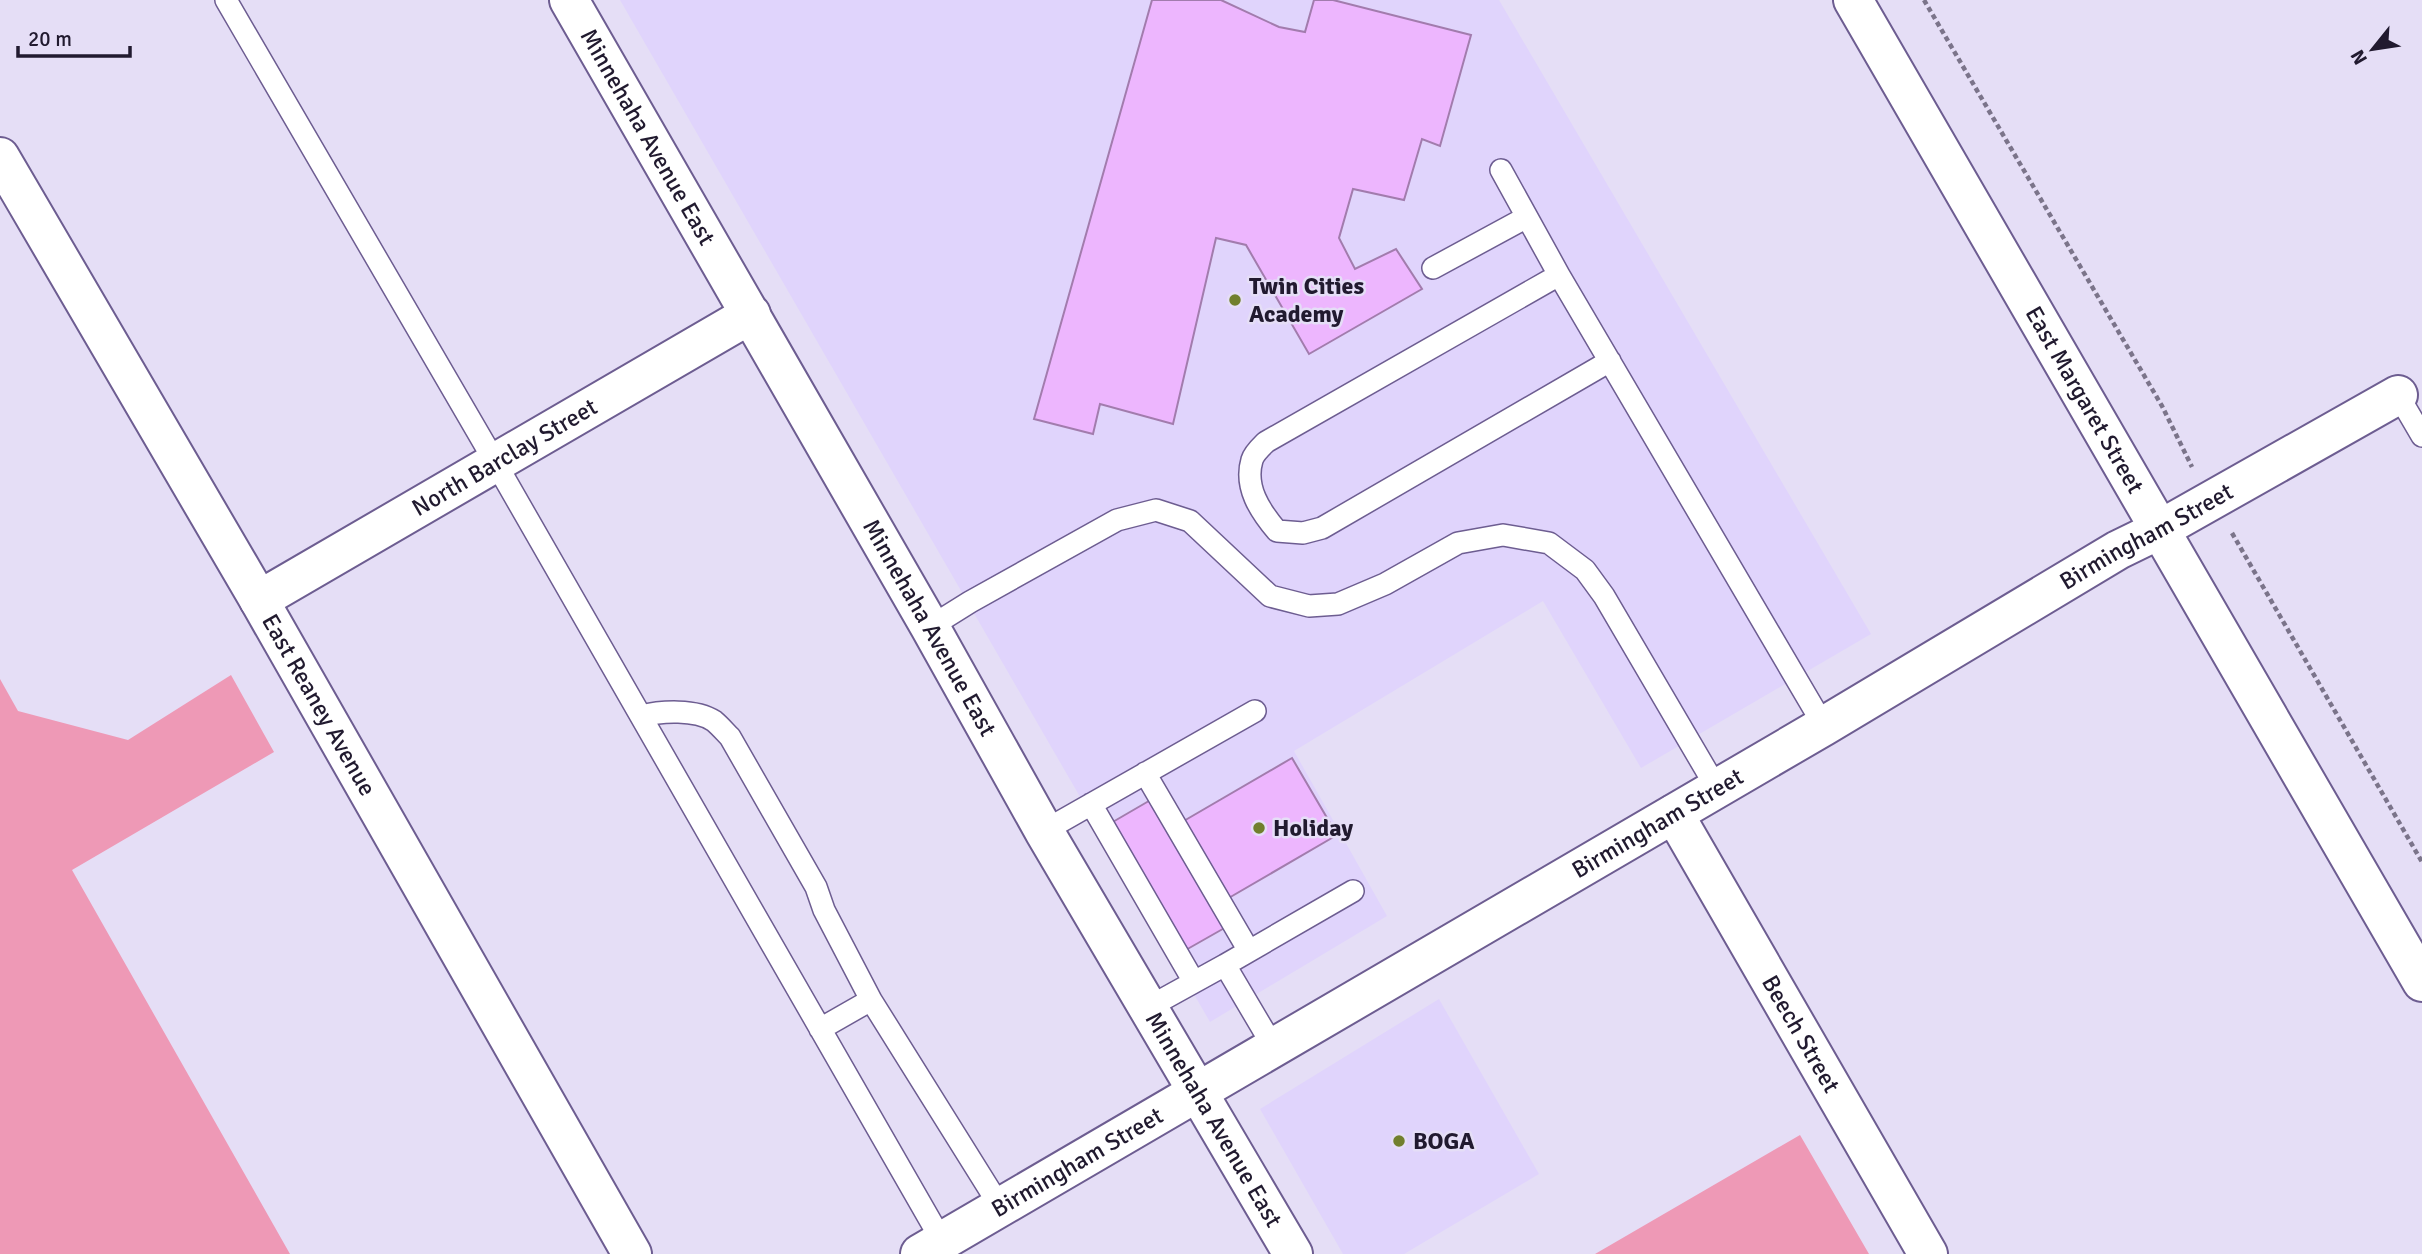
<svg xmlns="http://www.w3.org/2000/svg" width="2422" height="1254" font-family="Signika,sans-serif">
	<style>
		.built { fill: #e0d4fc }
		.green { fill: #ee99b6 }
		.building { fill: #edb6fe; stroke: #a27cad; stroke-width: 2 }
		.lines { fill: none; stroke-linecap: round; stroke-linejoin: round }
		.service-casing { stroke: #6d5d91; stroke-width: 24 }
		.minor-casing { stroke: #6d5d91; stroke-width: 42 }
		.secondary-casing { stroke: #6d5d91; stroke-width: 42 }
		.path { stroke: #7b748a; stroke-width: 4.5; stroke-dasharray: 5 3.5; stroke-linecap: butt }
		.service { stroke: #fff; stroke-width: 21 }
		.minor { stroke: #fff; stroke-width: 38 }
		.secondary { stroke: #fff; stroke-width: 38 }
		.poi-dot { fill: #717f2d; stroke: #e5def6; stroke-width: 2.5 }
		.labels { text-anchor: middle; dominant-baseline: central; stroke-width: 5; stroke-linejoin: round; paint-order: stroke }
		.street-label { font-size: 24px; fill: #211a2f; stroke: #e5def6 }
		.poi-label { font-size: 24px; font-weight: bold; fill: #211a2f; stroke: #e5def6; text-anchor: start }
	</style>
	<rect width="100%" height="100%" fill="#e5def6"/>
	<!-- built -->
	<path class="built" d="M620,0h879l372,634 -230,134 -98,-167 -249,150 93,165 -177,106z
		M1439,999l100,175 -135,80h-61l-83,-145z"/>
	<!-- green -->
	<path class="green" d="M231,675l43,77 -202,118 218,384h-290v-575l18,32 110,29z
		M1800,1135l69,119h-274z"/>
	<!-- building -->
	<path class="building" d="M1152,0h69l58,27 26,5 9,-32h19l138,35 -31,111 -18,-7 -18,61 -51,-11 -14,49 16,31 41,-20 26,40 -113,65 -63,-109 -30,-7 -43,186 -73,-20 -7,30 -59,-15z
		M1292,758l45,77 -110,64 -45,-77z
		M1154,798l74,128 -44,25 -73,-128z"/>
	<g class="lines">
		<defs>
			<path id="service" d="M226,0l269,462 447,779
				M1501,170l58,105
				M1433,268l94,-51
				M1610,361l-288,167 -19,5 -26,-2c-17,-20 -33,-44 -25,-71 2,-7 9,-13 14,-18l293,-167 265,451
				M2398,395l24,41
				M930,627l40,-25 147,-82 39,-10 34,11 80,75 39,10 29,-2 47,-20 73,-41 45,-8 46,8 36,27 19,26 112,191
				M641,716c20,-5 55,-7 73,5 6,5 11,11 16,16l86,150 8,23 47,90
				M1145,773l104,178
				M1091,804l103,178
				M1044,831l211,-120
				M1149,1007l76,-42
				M820,1029l51,-29 130,208
				M1274,1048l-49,-83 128,-74"/>
			<g id="minor">
				<path id="s1" d="M1853,0l569,982"/>
				<path id="s2" d="M0,157l259,443 373,654"/>
				<path id="s3" d="M259,600l492,-286"/>
				<path id="s4" d="M1674,814l254,440"/>
				<path id="s5" d="M920,1254l904,-528 294,-176 41,-20 239,-135"/>
			</g>
			<g id="secondary">
				<path id="s6" d="M569,0l361,627 114,204 249,423"/>
			</g>
		</defs>
		<!-- service casing -->
		<use href="#service" class="service-casing"/>
		<!-- minor casing -->
		<use href="#minor" class="minor-casing"/>
		<!-- secondary casing -->
		<use href="#secondary" class="secondary-casing"/>
		<!-- path -->
		<path class="path" d="M1924,0l238,406 30,61
			M2232,533l190,329"/>
		<!-- service -->
		<use href="#service" class="service"/>
		<!-- minor -->
		<use href="#minor" class="minor"/>
		<!-- secondary -->
		<use href="#secondary" class="secondary"/>
	</g>
	<!-- markers -->
	<g class="poi-dot">
		<circle cx="1235" cy="300" r="7"/>
		<circle cx="1259" cy="828" r="7"/>
		<circle cx="1399" cy="1141" r="7"/>
	</g>
	<g class="labels">
		<!-- street labels -->
		<g class="street-label">
			<text stroke="none"><textPath href="#s6" startOffset="158">Minnehaha Avenue East</textPath></text>
			<text stroke="none"><textPath href="#s1" startOffset="462">East Margaret Street</textPath></text>
			<text stroke="none"><textPath href="#s3" startOffset="284">North Barclay Street</textPath></text>
			<text stroke="none"><textPath href="#s5" startOffset="1421">Birmingham Street</textPath></text>
			<text stroke="none"><textPath href="#s6" startOffset="724">Minnehaha Avenue East</textPath></text>
			<text stroke="none"><textPath href="#s2" startOffset="634">East Reaney Avenue</textPath></text>
			<text stroke="none"><textPath href="#s5" startOffset="854">Birmingham Street</textPath></text>
			<text stroke="none"><textPath href="#s4" startOffset="254">Beech Street</textPath></text>
			<text stroke="none"><textPath href="#s6" startOffset="1292">Minnehaha Avenue East</textPath></text>
			<text stroke="none"><textPath href="#s5" startOffset="182">Birmingham Street</textPath></text>
		</g>
		<!-- poi labels -->
		<g class="poi-label">
			<text x="1249" y="286">Twin Cities<tspan x="1249" dy="28">Academy</tspan></text>
			<text x="1273" y="828">Holiday</text>
			<text x="1413" y="1141">BOGA</text>
		</g>
	</g>
	<!-- north arrow -->
	<g transform="translate(2373 49) rotate(240)" stroke="#e5def6" stroke-width="5" paint-order="stroke">
	<path d="M0-5L12 26L0 18L-12 26Z" fill="#211a2f"/>
	<text y="-10" font-size="19" font-weight="bold" text-anchor="middle" fill="#211a2f">N</text>
	</g>
	<!-- scale -->
	<path d="M18 46v10h112v-10" fill="none" stroke="#211a2f" stroke-width="3.5"/>
	<text x="28" y="46" font-size="21" fill="#211a2f" stroke="#e5def6" stroke-width="5" paint-order="stroke">20 m</text>
</svg>
